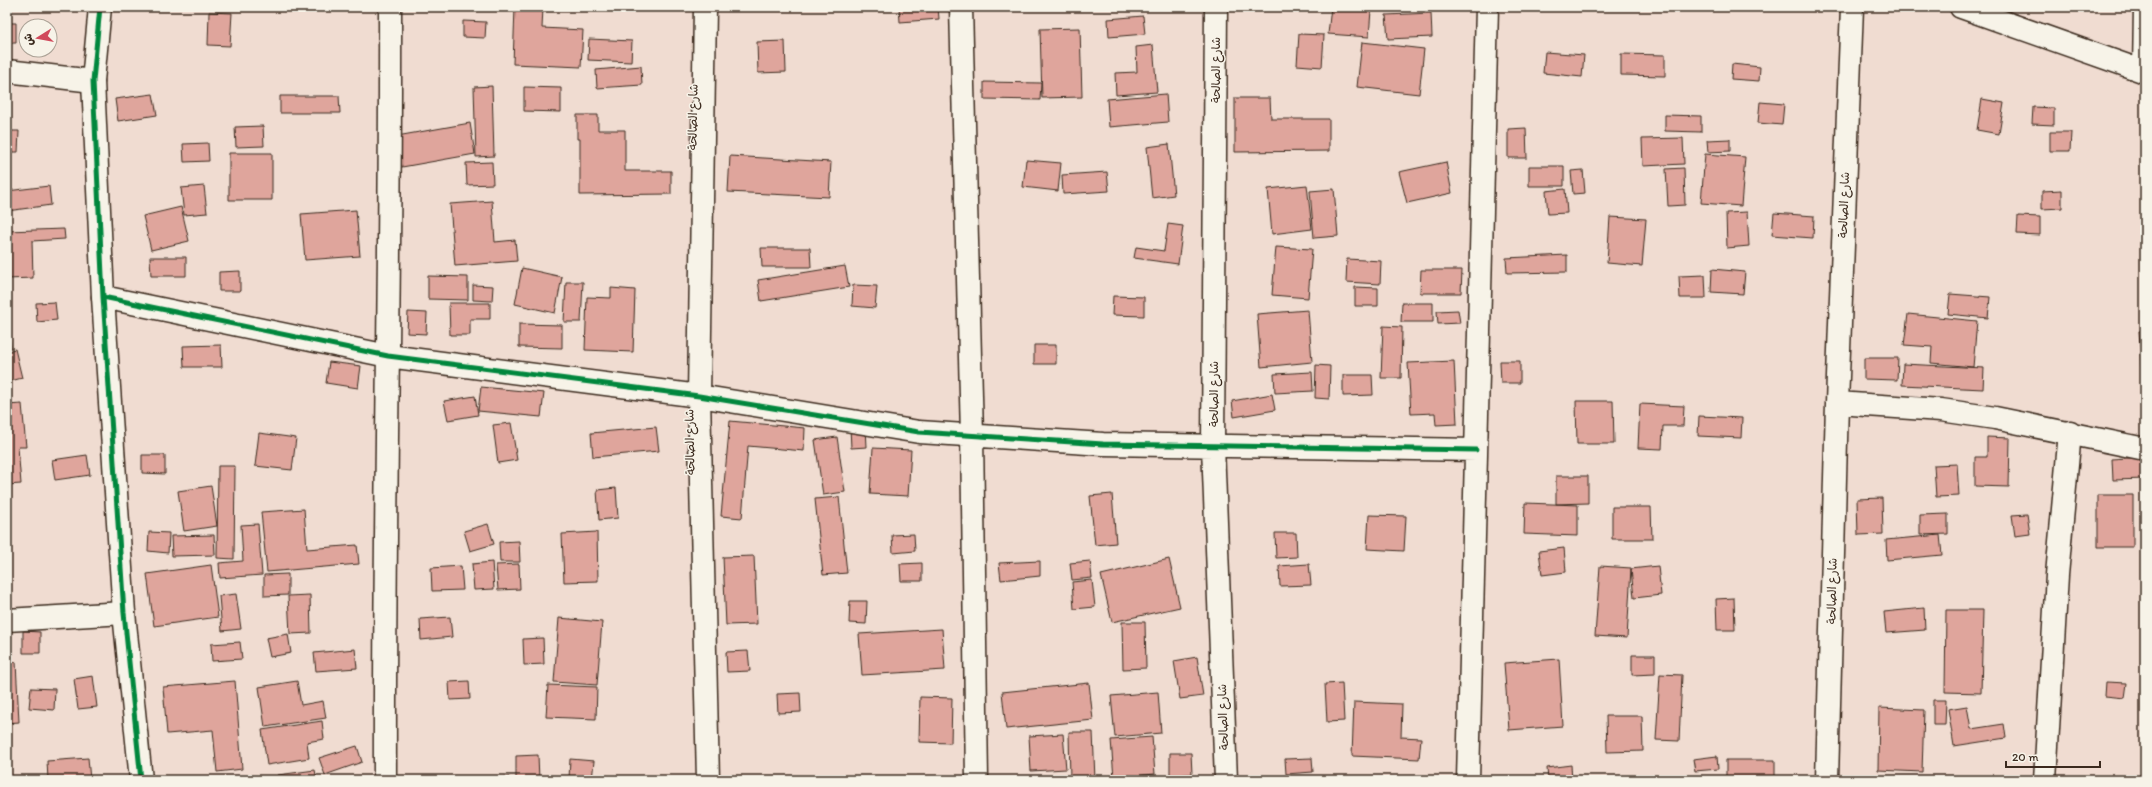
<svg xmlns="http://www.w3.org/2000/svg" width="2152" height="787" font-family="Itim,'Playpen Sans Arabic',sans-serif">
	<style>
		.building { fill: #dfa59c; stroke: #3b2a1e }
		.lines { fill: none; stroke-linecap: round; stroke-linejoin: round }
		.minor-casing { stroke: #3b2a1e; stroke-width: 25 }
		.tertiary-casing { stroke: #3b2a1e; stroke-width: 25 }
		.minor { stroke: #f7f3e8; stroke-width: 22 }
		.tertiary { stroke: #f7f3e8; stroke-width: 22 }
		.cycleway-casing { stroke: #f7f3e8; stroke-width: 8 }
		.cycleway { stroke: #00873e; stroke-width: 5 }
		.labels { text-anchor: middle; dominant-baseline: central; stroke-width: 3; stroke-linejoin: round; paint-order: stroke }
		.street-label { font-size: 12px; fill: #3b2a1e; stroke: #f7f3e8 }
	</style>
	<rect width="100%" height="100%" fill="#f0dcd1"/>
	<filter id="ink" filterUnits="userSpaceOnUse"><feTurbulence type="fractalNoise" baseFrequency=".025" numOctaves="2"/><feDisplacementMap in="SourceGraphic" scale="8" xChannelSelector="R" yChannelSelector="G"/><feConvolveMatrix kernelMatrix="1 2 1 2 8 2 1 2 1" color-interpolation-filters="sRGB"/></filter>
	<g filter="url(#ink)">
		<!-- building -->
		<path class="building" d="M515,7l28,1 -1,20 41,2 -2,37 -68,-3z
			M899,7h39l1,12 -39,3z
			M1331,7l40,3 -2,27 -41,-3z
			M209,12l23,1 -2,33 -22,-1z
			M1431,13l1,24 -44,2 -2,-24z
			M1143,16l2,18 -36,3 -1,-18z
			M463,21l23,1 -1,16 -22,-1z
			M7,23h9v20h-9z
			M1080,28l2,69 -40,1 -2,-69z
			M1299,34l25,1 -2,32 -25,-2z
			M589,39l43,2 -1,21 -43,-2z
			M785,41l1,31 -28,1 -1,-31z
			M1362,42l62,7 -5,45 -62,-7z
			M1153,45l4,47 -41,3 -1,-22 22,-1 -1,-25z
			M1545,52l39,3 -2,22 -39,-4z
			M1621,54l44,1v21l-44,-1z
			M1732,64l28,3 -1,14 -28,-2z
			M641,66l1,19 -45,3 -1,-18z
			M984,82l57,1 -1,17 -56,-1z
			M492,86l2,70 -18,1 -2,-70z
			M524,87l37,1v24l-37,-1z
			M153,94l4,21 -39,6 -3,-22z
			M1166,94l2,28 -59,5 -2,-28z
			M280,96h59l1,17h-60z
			M1235,98h35l1,21h58v32l-94,1z
			M1982,99l22,4 -5,31 -22,-4z
			M1760,102l24,2 -2,21 -24,-2z
			M2033,107l21,1v17l-22,-1z
			M577,115h21v15h27v41h46v23l-91,1v-56h-3z
			M1665,115l36,1v16l-36,-1z
			M470,123l5,31 -73,13 -5,-31z
			M263,126l1,20 -28,1 -1,-20z
			M1526,128l1,30h-19v-29z
			M7,131h12l-1,21h-11z
			M2050,132h21l-1,19h-20z
			M1683,138l1,26 -41,2 -1,-27z
			M1730,139v12l-22,1 -1,-12z
			M208,143l1,18 -25,1 -1,-18z
			M1169,144l5,51 -22,3 -5,-51z
			M229,153h43v47h-43z
			M1705,154l40,3 -4,49 -40,-3z
			M730,156l101,6 -2,35 -101,-5z
			M1026,160l35,3 -3,28 -35,-4z
			M492,162l1,22 -26,1 -1,-22z
			M1446,162l6,31 -45,10 -8,-31z
			M1529,166h35v20h-35z
			M1684,168l1,37 -17,1 -2,-37z
			M1583,170l2,23 -12,1 -2,-23z
			M1107,172l2,19 -46,3 -1,-19z
			M1307,185l5,44 -40,5 -4,-45z
			M49,186l2,19 -44,6v-20z
			M204,186l3,27 -23,2 -3,-27z
			M1334,189l4,47 -24,2 -4,-47z
			M1565,189l2,24 -19,1 -2,-23z
			M2062,190v18l-20,1v-18z
			M492,201l3,41 20,-2 2,21 -62,5 -5,-62z
			M181,207l8,34 -38,9 -8,-34z
			M356,210l4,46 -55,4 -4,-46z
			M1747,212l2,34 -22,2 -1,-35z
			M1774,213l40,3 -1,22 -41,-3z
			M2018,216l22,1v18l-23,-1z
			M1610,217l36,2 -4,47 -35,-3z
			M1168,224l15,2 -5,38 -44,-6 2,-11 28,4z
			M64,229l1,10 -33,2 1,37 -26,1v-48z
			M1276,247l36,2 -4,49 -36,-3z
			M761,248h49l1,19h-49z
			M1567,255v17l-60,1 -1,-15z
			M150,257h36v19h-35z
			M1347,259l34,2 -1,23 -34,-2z
			M845,266l4,21 -88,14 -3,-21z
			M522,268l40,9 -7,36 -40,-9z
			M1712,269l33,3 -2,22 -32,-2z
			M1421,270h41l-1,23h-41z
			M240,271v20h-21v-19z
			M1705,275l1,23h-26l-1,-22z
			M428,276l40,1v23l-40,-1z
			M566,282h17l-2,40h-17z
			M473,285l20,1 -1,15 -19,-1z
			M853,285l24,1 -2,22 -23,-2z
			M1355,287l23,1v18h-23z
			M611,288l24,2 -2,62 -48,-2 2,-53 24,1z
			M1950,294l40,3 -2,21 -40,-4z
			M1113,296l31,1v19l-32,-1z
			M55,302l2,18 -20,2 -1,-19z
			M449,303h41v16h-20v16h-20z
			M1402,303h31v19h-32z
			M1308,310l4,52 -51,5 -4,-53z
			M1458,310l2,13 -22,1 -1,-13z
			M408,312l19,1 -1,21 -19,-1z
			M1908,314l69,7 -4,46 -42,-4 1,-16 -28,-2z
			M7,320l4,28h-4z
			M519,324l43,1v23l-43,-1z
			M1383,326l19,1 -1,51h-20z
			M2139,331h6v42h-3z
			M221,345l1,22h-38l-1,-21z
			M1034,345h22v19h-22z
			M15,349l7,29 -15,4v-31z
			M1864,358h34l-1,22 -33,-1z
			M1454,361l3,63 -21,1 -1,-12 -24,1 -3,-51z
			M1500,361h20v22h-19z
			M329,362l32,4 -3,22 -32,-5z
			M1903,364l81,4 -1,21 -81,-4z
			M1316,365l14,1 -1,33 -14,-1z
			M1312,372l1,19 -38,2 -1,-19z
			M1343,375h29l1,20 -30,1z
			M481,387l63,6 -3,24 -63,-6z
			M1272,394l3,16 -41,7 -2,-16z
			M475,396l3,19 -30,5 -4,-19z
			M1576,401h37l1,43h-37z
			M22,404l4,43h-8l3,37 -14,1v-80z
			M1640,404l44,2 -1,20h-20l-1,23 -24,-1z
			M1699,416l43,2 -1,20 -43,-2z
			M730,421l75,7 -1,23 -56,-5 -6,72 -21,-2z
			M511,423l6,37 -19,3 -5,-38z
			M656,427l3,24 -66,6 -2,-24z
			M850,427h16l1,20 -16,1z
			M259,433l37,5 -4,32 -37,-4z
			M837,437l8,55 -22,3 -8,-55z
			M1987,437l23,1 -1,49 -34,-1v-29h12z
			M873,448l38,2 -3,46 -38,-2z
			M87,455l3,20 -35,5 -3,-20z
			M142,455h23v19l-23,-1z
			M2145,457v22l-32,1 -1,-21z
			M1957,464l2,32 -23,1 -2,-32z
			M218,466h17l-1,93 -17,-1z
			M1556,476h32v27l-32,1z
			M211,486l6,40 -33,5 -6,-40z
			M616,488l2,30 -19,2 -2,-30z
			M1112,494l4,49 -21,2 -5,-49z
			M2098,495h35v52h-35z
			M839,497l8,76 -24,2 -8,-76z
			M1882,498l1,36 -25,1 -1,-36z
			M1525,503l53,2v31l-54,-2z
			M1612,507h39l1,32h-40z
			M304,509l3,40 50,-4 2,19 -92,8 -6,-60z
			M1948,514v20l-28,1v-20z
			M2027,514l3,20 -15,2 -3,-21z
			M1369,515l37,1 -2,35 -37,-2z
			M258,524l4,51 -42,3 -1,-15 24,-2 -2,-36z
			M488,524l6,20 -24,7 -6,-20z
			M149,532l20,1 -1,20 -20,-2z
			M597,532l1,49 -34,1 -2,-48z
			M1275,533h21l1,24 -21,1z
			M914,534l1,17 -22,2 -1,-18z
			M214,535l1,20 -43,1 -1,-20z
			M1940,535l2,20 -55,5 -1,-20z
			M519,541l1,21h-20l-1,-20z
			M1564,548l2,24 -24,3 -3,-24z
			M754,556l3,68 -31,1 -3,-68z
			M1169,559l11,48 -68,15 -11,-47z
			M1040,561v15l-39,4 -2,-17z
			M1090,561l2,17 -20,2 -2,-17z
			M492,562l2,27 -20,1 -2,-26z
			M922,563v18h-21l-1,-17z
			M519,564l1,25 -22,1 -2,-25z
			M1309,564l2,21 -31,1 -1,-20z
			M211,565l7,52 -64,9 -7,-52z
			M461,566l2,24 -31,1 -1,-23z
			M1600,566l31,2 -4,70 -32,-2z
			M1658,566l3,29 -27,3 -3,-29z
			M288,574v21l-24,1v-21z
			M1092,580l3,27 -21,2 -2,-27z
			M236,594l5,35 -19,2 -3,-35z
			M310,595l1,38 -21,1 -2,-38z
			M1734,598l1,32h-18l-1,-31z
			M850,601h17l-1,23 -17,-1z
			M1924,608l1,22 -39,3 -2,-21z
			M1946,610h37l-2,83 -36,-1z
			M450,617l2,20 -31,3 -1,-21z
			M559,618l43,4 -5,63 -43,-3z
			M1122,622h23l1,46 -23,1z
			M942,629l3,41 -83,5 -3,-41z
			M23,631l17,1v21h-17z
			M288,634l3,19 -21,4 -4,-19z
			M543,638l1,26 -20,1 -1,-26z
			M240,642l2,17 -30,2 -1,-17z
			M355,649l2,19 -41,3 -2,-18z
			M748,651l2,20 -23,1 -1,-20z
			M1632,655h23v19l-23,1z
			M1197,657l6,39 -23,3 -6,-38z
			M1559,659l4,67 -54,4 -5,-67z
			M16,662l3,60 -12,1v-60z
			M1660,674l22,1 -3,66 -23,-1z
			M93,676l4,31 -19,2 -4,-30z
			M235,681l7,88 -25,3 -4,-42 -46,4 -4,-47z
			M297,681l4,24 22,-4 3,17 -61,9 -6,-40z
			M469,681l1,18 -20,1 -1,-18z
			M2106,682l21,1 -2,15 -20,-2z
			M1089,683l4,37 -87,9 -4,-37z
			M1342,683l2,38 -17,1 -2,-38z
			M548,685l49,2 -1,32 -50,-2z
			M31,688l24,1 -1,21 -25,-2z
			M1158,692l3,41 -46,4 -4,-41z
			M800,693l1,19 -23,1 -1,-19z
			M920,697l32,1 -1,45 -32,-1z
			M1933,700h13l-1,25h-12z
			M1354,702l48,2 -1,33 20,1 -2,21 -67,-3z
			M1967,706l4,23 33,-5 2,14 -52,8 -6,-37z
			M1879,708l45,2 -2,62 -44,-2z
			M1606,716h36l1,35 -36,1z
			M322,721l2,18 -17,3 2,16 -42,7 -5,-35z
			M1069,732h24l2,48h-25z
			M1063,734l3,35 -35,2 -2,-35z
			M1152,737l3,37 -41,4 -3,-38z
			M357,746l5,16 -37,13 -6,-17z
			M1170,753h21l1,21 -22,1z
			M538,755l1,25h-23v-24z
			M1717,756l1,13 -23,2 -2,-12z
			M88,758l2,22h-42l-1,-19z
			M1312,758l1,14 -27,2 -1,-15z
			M570,759l24,2 -2,19 -23,-1z
			M1726,760h49v20h-49z
			M1571,765l1,15h-24l-1,-12z
			M315,770l2,10h-38l-1,-5z
			M509,777l1,3h-17v-2z"/>
		<g class="lines">
			<defs>
				<path id="minor" d="M705,7l-6,389 9,384
					M961,7l11,428 5,345
					M1216,7l-3,439 13,334
					M1961,7l184,65
					M7,71l86,10
					M2144,72l1,-65
					M103,297l285,59 311,40 220,36 184,12 373,6
					M1837,403l104,7 54,8 150,31
					M7,620l117,-7
					M385,780c-1,-258 6,-515 5,-773
					M1468,780l19,-773
					M1827,780l10,-377 15,-396
					M2045,780l12,-205 13,-143"/>
				<path id="tertiary" d="M100,7l-7,74 10,216 21,316 17,167"/>
			</defs>
			<!-- minor casing -->
			<use href="#minor" class="minor-casing"/>
			<!-- tertiary casing -->
			<use href="#tertiary" class="tertiary-casing"/>
			<!-- minor -->
			<use href="#minor" class="minor"/>
			<!-- tertiary -->
			<use href="#tertiary" class="tertiary"/>
			<defs>
				<path id="cycleway" d="M100,7l-7,74 10,216 21,316 17,167
					M103,297l285,59 311,40 220,36 184,12 373,6"/>
			</defs>
			<!-- cycleway casing -->
			<use href="#cycleway" class="cycleway-casing"/>
			<!-- cycleway -->
			<use href="#cycleway" class="cycleway"/>
		</g>
	</g>
	<g class="labels">
		<!-- street labels -->
		<g class="street-label">
			<text transform="translate(1216 70) rotate(-90)">شارع الصالحة</text>
			<text transform="translate(693 117) rotate(-89)">شارع الصالحة</text>
			<text transform="translate(1844 205) rotate(-88)">شارع الصالحة</text>
			<text transform="translate(1214 394) rotate(-90)">شارع الصالحة</text>
			<text transform="translate(690 442) rotate(-91)">شارع الصالحة</text>
			<text transform="translate(1832 591) rotate(-89)">شارع الصالحة</text>
			<text transform="translate(1223 717) rotate(-92)">شارع الصالحة</text>
		</g>
	</g>
	<!-- margin -->
	<rect width="2152" height="787" fill="none" stroke="#f7f3e8" stroke-width="24"/>
	<rect x="12" y="12" width="2128" height="763" fill="none" stroke="#3b2a1e" stroke-width="1.5" filter="url(#ink)"/>
	<!-- north arrow -->
	<g transform="translate(38 38) rotate(259)"><circle r="19" fill="#f7f3e8" stroke="#aca397"/>
	<path d="M0-3L7 15L0 10L-7 15Z" fill="#d1495b"/>
	<text y="-6" font-size="11" font-weight="bold" text-anchor="middle" fill="#3b2a1e">ش</text>
	</g>
	<!-- scale -->
	<path d="M2006 761v6h94v-6" fill="none" stroke="#3b2a1e" stroke-width="2"/>
	<text x="2012" y="761" font-size="12" fill="#3b2a1e" stroke="#f7f3e8" stroke-width="3" paint-order="stroke">20 m</text>
</svg>
